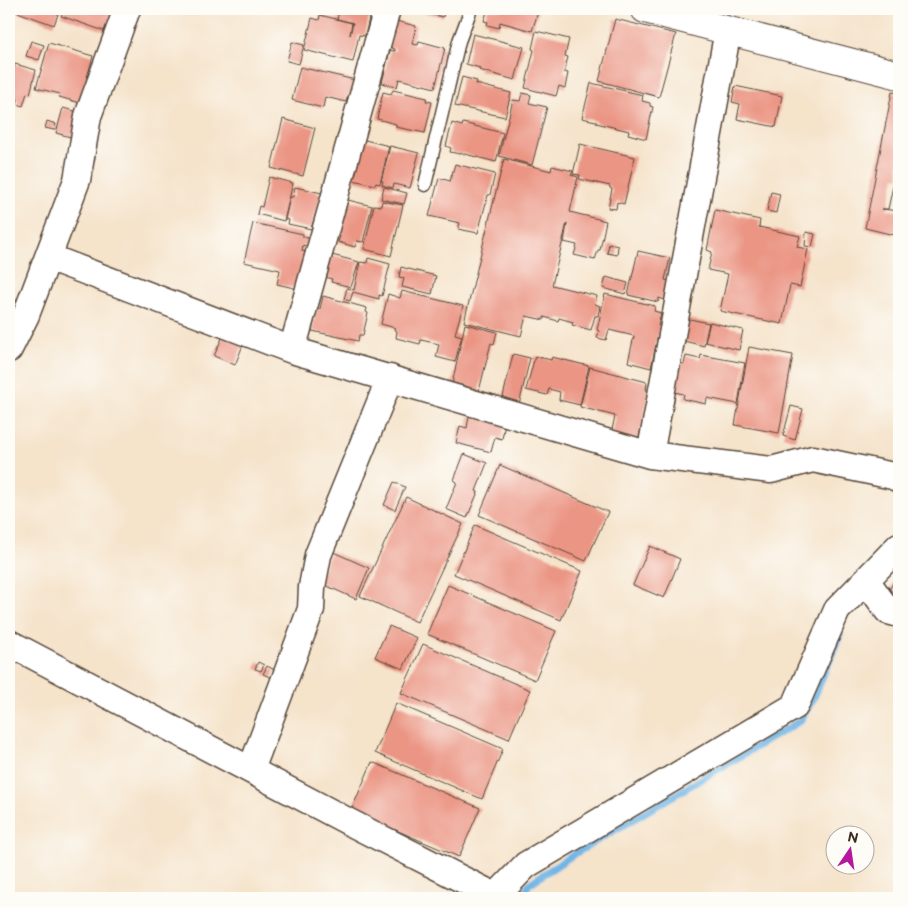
<svg xmlns="http://www.w3.org/2000/svg" width="908" height="907" font-family="'Balsamiq Sans',sans-serif">
	<style>
		.lines { fill: none; stroke-linecap: round; stroke-linejoin: round }
		.stream { stroke: #70b6e7; stroke-width: 7 }
		.building { fill: #eb9584 }
		.service-casing { stroke: #574638; stroke-width: 15 }
		.minor-casing { stroke: #574638; stroke-width: 29 }
		.tertiary-casing { stroke: #574638; stroke-width: 30 }
		.service { stroke: #fff; stroke-width: 12 }
		.minor { stroke: #fff; stroke-width: 26 }
		.tertiary { stroke: #fff; stroke-width: 28 }
	</style>
	<rect width="100%" height="100%" fill="#fdfcf7"/>
	<filter id="ink" filterUnits="userSpaceOnUse"><feTurbulence type="fractalNoise" baseFrequency=".02" numOctaves="2"/><feDisplacementMap in="SourceGraphic" scale="10" xChannelSelector="R" yChannelSelector="G"/><feConvolveMatrix kernelMatrix="1 2 1 2 8 2 1 2 1" color-interpolation-filters="sRGB"/></filter>
	<filter id="wash" filterUnits="userSpaceOnUse"><feTurbulence type="fractalNoise" baseFrequency=".0096" numOctaves="4" result="noise"/><feDisplacementMap in="SourceGraphic" scale="20" xChannelSelector="R" yChannelSelector="G"/><feGaussianBlur stdDeviation="1.12" result="paint"/><feColorMatrix in="noise" values="0 0 0 0 0 0 0 0 0 0 0 0 0 0 0 0 0 1.4 0 .05"/><feComposite in="paint" operator="in"/></filter>
	<g filter="url(#wash)">
		<rect width="100%" height="100%" fill="#f5e3ca"/>
		<g class="lines">
			<!-- stream -->
			<path class="stream" d="M522,898l7,-14 42,-28 229,-135 13,-21 27,-65"/>
		</g>
		<g id="blocks">
			<!-- building -->
			<path class="building" d="M9,9h51l-6,16z
				M64,9h52l-9,23 -46,-16z
				M340,9h31l-6,27 -6,-1 -6,27 -49,-12 8,-32 7,2 1,-5 32,8 -2,12 3,-12 -16,-4z
				M421,9h24l-2,8 -22,-5z
				M488,9h51l-7,22 -32,-9 -1,6 -12,-3 1,-3 -4,-1z
				M615,19l61,15 -17,63 -60,-16z
				M396,21l20,5 -4,18 6,1 1,-4 26,7 -10,40 -36,-9 -2,8 -15,-4 8,-33 5,1v-2l-6,-2z
				M536,31l33,8 -4,17 3,1 -4,15 4,1 -3,15 -6,-2 -3,10 -31,-8 9,-38 -2,-1z
				M473,34l51,13 -9,33 -36,-10 1,-2 -14,-4z
				M31,41l13,4 -5,15 -13,-4z
				M292,42l12,3 -5,19 -12,-3z
				M49,43l44,13 -13,47 -21,-6 1,-3 -24,-6z
				M15,64l21,6 -6,24 -3,-1 -4,13 -6,-2 1,-5 -9,-3v-11z
				M300,67l55,13 -5,18 -3,-1 -1,5 -21,-5 -2,11 -31,-8z
				M462,77l15,4 -1,3 35,9 -6,24 -50,-11z
				M591,83l52,12 -1,6 8,2v3l3,1 -7,32 -18,-5 1,-3 -33,-8v-2l-14,-3z
				M735,86l47,10 -6,31 -39,-8 3,-15 -8,-2z
				M393,90l34,8 -1,3 6,1 -7,31 -29,-6v-3l-19,-5 6,-27 8,2z
				M892,92l7,1v85l-4,-1 -7,32h-6l17,2v20l-4,-1 -1,5 -29,-7z
				M522,93l9,2 -2,8 18,4 -15,58 -33,-9 14,-56 7,1z
				M63,108l19,5 -8,25 -18,-5z
				M283,119l32,9 -12,48 -32,-8z
				M47,121l9,3 -2,6 -9,-2z
				M452,123l10,3 1,-3 40,10 -7,29 -35,-9 -1,1 -10,-2 1,-4 -5,-2z
				M361,139l28,7 -9,38 -4,-1 -1,2 -22,-5 1,-3 -2,-1z
				M580,144l55,13 -11,47 -7,-2 -1,7 -8,-1 4,-19 -2,-1v-2l-31,-7 1,-4 -7,-1z
				M390,146l29,7 -9,35 -16,-4 -1,4 -11,-3 1,-4h-2z
				M504,159l47,12 1,-5 21,5 -2,4 7,2 -8,35 36,9 -6,29h-2l-3,10 -21,-5 3,-10 -13,-3 3,-19 -15,62 45,11 -2,8 5,2 -2,10h-3l-4,14 -19,-5 1,-3 -14,-4 -1,3 -14,-4v3l-18,-4 -5,20 -57,-14z
				M455,164l40,10 -5,21h-2l-10,38 -20,-4 2,-6 -31,-7 10,-38 11,3z
				M269,177l24,6 -9,38 -27,-7 2,-8 3,1z
				M295,187l27,6 -11,36 -23,-5 1,-4 -4,-1 5,-22h3z
				M384,187l23,6 -3,11 -23,-5z
				M771,192l9,2 -4,19 -9,-2z
				M344,199l28,7 -9,36 -6,-1 -2,6 -17,-5 2,-6 -5,-1z
				M382,201l21,4 -12,51 -27,-7 10,-44 7,1z
				M715,210l45,10 -1,7 41,9 -3,11 11,2 -8,38 -10,-2 -8,39 -62,-13 8,-37 -20,-4 4,-18 -5,-2z
				M253,223l50,11v3l9,2 -2,8 -7,-2 -1,6 5,1 -9,37 -21,-5 3,-14 -36,-8z
				M806,232l9,2 -3,13 -7,-1z
				M609,244l9,2 -1,9 -10,-2z
				M638,251l32,7 -5,22 4,1 -4,19 -6,-2 -1,4 -30,-7z
				M328,254l31,8 -8,25 -20,-5 1,-3 -10,-3z
				M368,258l22,6 -8,32 -3,-1v4l-26,-7 -3,9 -6,-2 3,-11 7,2 6,-28 7,1z
				M401,267l35,9 -4,18 -30,-7 2,-9 -5,-1z
				M606,277l22,6 -3,11 -22,-6z
				M402,291l61,15 -8,28 7,2 -7,26 -19,-5 3,-13 -18,-4 -1,4 -24,-6 1,-7 -3,-1 1,-2 -14,-4 7,-30 12,4z
				M605,294l50,12 -1,5 7,2 -3,13h2l-9,42 -23,-6 6,-26 -25,-6 -3,10 -9,-2 2,-7 -2,-1z
				M323,296l44,12 -1,4 2,1 -5,22h-4l-1,6 -46,-10 5,-22h3z
				M685,318l24,5 -5,23 -24,-6z
				M710,322l33,8 -4,20 -34,-8z
				M465,324l32,8 -3,12 -3,-1 -13,52 -27,-6z
				M223,336l20,9 -8,20 -21,-9z
				M749,347l44,8 -14,78 -44,-8z
				M513,354l17,4 -11,47 -17,-4z
				M701,355l44,8 -7,41 -31,-6 -1,6 -23,-5 1,-5 -10,-2 5,-29 5,1 2,-8 14,3z
				M535,356l16,4 1,-3 37,9 -9,39 -21,-5 1,-8 -11,-3 -2,6 -21,-5z
				M590,367l57,15 -1,8 4,1 -13,54 -27,-6 5,-23 -35,-9z
				M791,406l12,3 -8,31 -12,-4z
				M469,416l36,8 -3,15 -7,-2 -4,15 -35,-9 4,-17 7,2z
				M464,454l23,9 -11,28 2,1 -11,26 -21,-9 11,-27 -3,-2z
				M500,465l108,47 -22,49 -107,-46z
				M394,482l11,5 -10,23 -11,-5z
				M406,497l57,27 -46,98 -57,-26z
				M475,525l107,46 -21,49 -107,-46z
				M650,546l30,13 -16,39 -31,-13z
				M331,551l38,17 -13,31 -38,-17z
				M899,571v32l-14,-5z
				M448,585l108,46 -21,49 -108,-46z
				M389,626l28,12 -14,31 -28,-12z
				M423,644l107,46 -21,49 -108,-46z
				M258,662l6,3 -3,6 -6,-2z
				M267,666l8,4 -3,8 -9,-4z
				M396,703l107,46 -21,50 -107,-46z
				M372,762l108,46 -21,49 -108,-46z"/>
		</g>
	</g>
	<g filter="url(#ink)">
		<use href="#blocks" fill-opacity="0" stroke="#574638" stroke-width="1"/>
		<g class="lines">
			<defs>
				<path id="service" d="M425,185l34,-144 12,-32"/>
				<path id="minor" d="M387,9l-95,341 358,105 121,15 42,-11 80,17 6,3
					M48,257l244,93
					M9,349l17,-34 51,-135 11,-64 39,-107
					M650,455l78,-425
					M866,580l22,31 11,3
					M9,643l342,180 148,75
					M251,770l60,-161 1,-22 6,-32 72,-177
					M496,896l30,-31 269,-159 42,-96 62,-64"/>
				<path id="tertiary" d="M645,9l254,66"/>
			</defs>
			<!-- service casing -->
			<use href="#service" class="service-casing"/>
			<!-- minor casing -->
			<use href="#minor" class="minor-casing"/>
			<!-- tertiary casing -->
			<use href="#tertiary" class="tertiary-casing"/>
			<!-- service -->
			<use href="#service" class="service"/>
			<!-- minor -->
			<use href="#minor" class="minor"/>
			<!-- tertiary -->
			<use href="#tertiary" class="tertiary"/>
		</g>
	</g>
	<!-- margin -->
	<rect width="908" height="907" fill="none" stroke="#fdfcf7" stroke-width="30"/>
	<!-- north arrow -->
	<g transform="translate(850 850) rotate(13)"><circle r="24" fill="#fdfcf7" stroke="#afa8a0"/>
	<path d="M0-4L9 19L0 12L-9 19Z" fill="#b5179e"/>
	<text y="-8" font-size="14" font-weight="bold" text-anchor="middle" fill="#3b2a1e">N</text>
	</g>
</svg>
